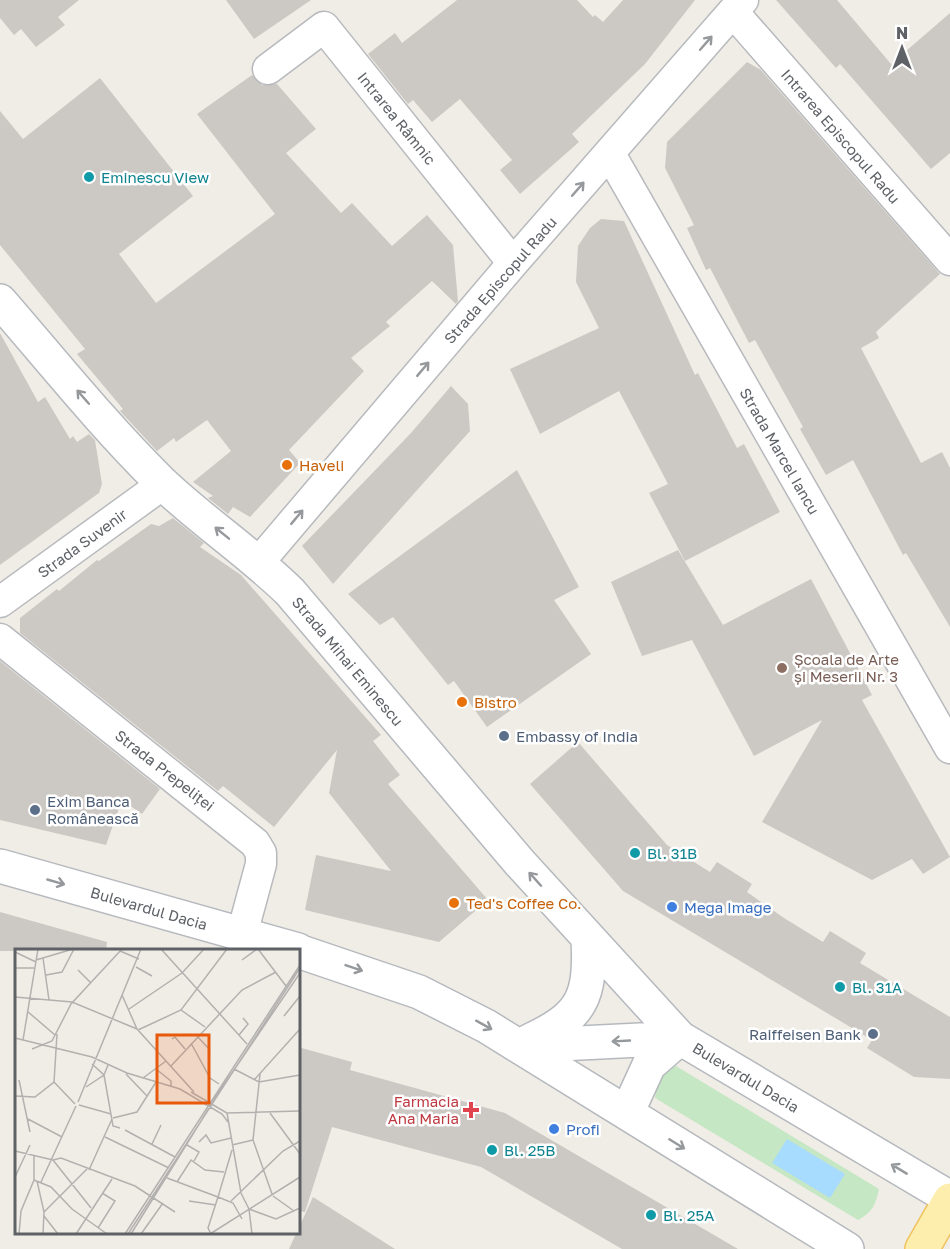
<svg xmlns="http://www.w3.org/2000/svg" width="950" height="1249" font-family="'Golos Text',sans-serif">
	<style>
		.green { fill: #c5e7c4 }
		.water { fill: #a8dcfe }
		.building { fill: #ccc8c4 }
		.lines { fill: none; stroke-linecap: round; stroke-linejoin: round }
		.minor-casing { stroke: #b7b9bd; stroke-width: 33 }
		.secondary-casing { stroke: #b5b9be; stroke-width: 36 }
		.primary-casing { stroke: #f0c25f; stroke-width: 36 }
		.minor { stroke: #fff; stroke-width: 30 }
		.secondary { stroke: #fff; stroke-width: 33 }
		.primary { stroke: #feeead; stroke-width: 33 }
		.oneway { stroke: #96999c }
		.culture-dot { fill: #0f9aa8; stroke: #fff; stroke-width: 2 }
		.food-dot { fill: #e8710a; stroke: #fff; stroke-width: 2 }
		.education-dot { fill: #8d6e63; stroke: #fff; stroke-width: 2 }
		.service-dot { fill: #5c6f8a; stroke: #fff; stroke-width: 2 }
		.shop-dot { fill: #3f7fe0; stroke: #fff; stroke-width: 2 }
		.health-dot { fill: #e0444e; stroke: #fff; stroke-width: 2 }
		.labels { text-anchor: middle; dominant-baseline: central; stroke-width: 5; stroke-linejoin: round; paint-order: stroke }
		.street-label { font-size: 15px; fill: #5e6267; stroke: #fff }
		.culture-label { font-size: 15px; fill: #0d838f; stroke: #fff; text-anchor: start }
		.food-label { font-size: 15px; fill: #c56008; stroke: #fff; text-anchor: start }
		.education-label { font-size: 15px; fill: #785e54; stroke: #fff; text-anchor: start }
		.service-label { font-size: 15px; fill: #4e5e75; stroke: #fff; text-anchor: start }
		.shop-label { font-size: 15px; fill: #366cbe; stroke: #fff; text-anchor: start }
		.health-label { font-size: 15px; fill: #be3a42; stroke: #fff; text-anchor: end }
		.inset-road { fill: none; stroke: #b2b1af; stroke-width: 1.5 }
		.view { fill: #e8590c; fill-opacity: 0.15; stroke: #e8590c; stroke-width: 3 }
		.inset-edge { fill: none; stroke: #5e6267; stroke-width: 3 }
	</style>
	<rect width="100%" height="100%" fill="#f0ede6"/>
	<!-- green -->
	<path class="green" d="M676,1066l203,123c-3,15 -7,24 -21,31l-203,-122c2,-16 6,-25 21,-32z"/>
	<!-- water -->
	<path class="water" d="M787,1139l58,35 -15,24 -58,-35z"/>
	<!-- building -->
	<path class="building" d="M0,0h79l-21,17 7,8 -29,22 -15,-18 -7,6 -14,-17z
		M226,0h85l-57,39z
		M457,0h120l16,17 2,-2 8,7 20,-22h72l-50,64 -73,70 7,8 -59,52 -20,-24 12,-10 -52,-61 -28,23 -19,-22 -5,4 -40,-50 27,-21 7,10z
		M776,0h61l54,64 59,-51v140l-19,16 -91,-105 -4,4z
		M747,62l14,8 179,204 -64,58 3,6 -18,10 60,115 21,-11 8,16v159l-44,-74 -3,2 -50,-95 -27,15 -26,-46 3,-2 -48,-87 -6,3 -39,-75 -4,2 -19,-42 7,-3 -29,-57 2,-26z
		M252,75l10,10 15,-1 39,45 -30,24 55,60 11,-10 40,43 35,-31 26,30 5,56 -2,3 -24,-23 -46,41 4,4 -39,32 13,13 -75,79 11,13 -50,54 -17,-10 -5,7 -20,-16 5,-2 -20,-14 38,-31 -24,-31 -31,22 -2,-4 -17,13 -37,-40 3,-2 -46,-55 8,-5 -85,-104v-134l23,28 77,-61 93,118 -74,58 37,49 119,-89 -78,-100z
		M601,219l23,2 71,154 3,-2 39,75 7,-4 36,68 -95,49 -36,-68 19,-9 -49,-93 -79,43 -30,-65 89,-41 -23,-46 2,-36 12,-18z
		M0,333l38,69 7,-5 25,42 3,-3 4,6 12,-8 6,6 7,44 -3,9 -99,72z
		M451,386l17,18 2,27 -137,153 -31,-38 109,-113z
		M517,470l62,117 -25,13 37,54 -104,73 -33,-46 -6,4 -55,-68 -13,8 -32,-31z
		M173,518l31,25 -4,4 41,28 140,160 -8,6 27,34 -12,9 100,116 -49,42 -134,-32 11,-55 75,16 -62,-78 8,-43 -63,77 -51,-41 -5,5 -198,-158v-15l37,-29 2,2 38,-31 2,1 52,-37 8,2z
		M678,550l45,75 88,-46 61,116 -10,5 88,157 -27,17 -11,-15 -40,21 -110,-58 60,-102 -68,36 -62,-116 -50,16 -31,-74z
		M0,661l160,128 -18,25 -20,-14 -16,45 -106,-25z
		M578,742l89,103 43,27 7,-10 35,22 -5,8 37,26 39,24 7,-11 36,22 -6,10 90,54v62l-36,-2 -47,-29 5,-8 -249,-149 -93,-107z
		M0,912l107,30 -1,9h-106z
		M298,1047l54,15 -2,8 155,43 233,136h-116l-141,-82 -149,-40 -27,85 -7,-1z
		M313,1197l82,52h-106z"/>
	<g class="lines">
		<defs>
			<path id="minor" d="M733,12l217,248
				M268,69l56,-42 189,236
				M610,154l340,594
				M259,562l254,-299 230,-263
				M0,602l163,-118
				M0,639l255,204 6,10v11l-19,70"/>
			<path id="secondary" d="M0,301c53,61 104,125 161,181 41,39 88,70 129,110l230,271 160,175
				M0,866l298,84
				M298,951l121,41 67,34 361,223
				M529,1041c54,-25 62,-44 59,-102
				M520,1046l160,-8 270,160
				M627,1113l22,-48 31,-27"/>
			<path id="primary" d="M922,1249l28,-49"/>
		</defs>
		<!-- minor casing -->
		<use href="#minor" class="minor-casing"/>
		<!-- secondary casing -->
		<use href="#secondary" class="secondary-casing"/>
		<!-- primary casing -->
		<use href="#primary" class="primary-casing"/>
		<!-- minor -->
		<use href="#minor" class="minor"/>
		<!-- secondary -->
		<use href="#secondary" class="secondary"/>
		<!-- primary -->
		<use href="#primary" class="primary"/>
	</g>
	<!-- one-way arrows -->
	<defs><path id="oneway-shaft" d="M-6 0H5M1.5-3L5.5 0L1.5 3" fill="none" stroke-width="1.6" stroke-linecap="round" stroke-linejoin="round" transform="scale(1.5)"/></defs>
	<g class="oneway">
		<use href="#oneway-shaft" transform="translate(706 43) rotate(-49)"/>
		<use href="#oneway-shaft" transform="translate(578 189) rotate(-49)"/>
		<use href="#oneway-shaft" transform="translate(423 369) rotate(-50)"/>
		<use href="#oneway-shaft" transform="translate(83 397) rotate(-131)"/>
		<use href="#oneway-shaft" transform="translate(297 517) rotate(-50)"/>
		<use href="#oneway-shaft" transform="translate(222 533) rotate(-141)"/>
		<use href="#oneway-shaft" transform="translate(535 879) rotate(-132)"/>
		<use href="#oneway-shaft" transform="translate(56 882) rotate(16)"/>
		<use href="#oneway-shaft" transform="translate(354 968) rotate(19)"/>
		<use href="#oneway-shaft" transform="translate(484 1025) rotate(29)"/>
		<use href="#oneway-shaft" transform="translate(621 1041) rotate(177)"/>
		<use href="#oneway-shaft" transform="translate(677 1144) rotate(32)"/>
		<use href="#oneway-shaft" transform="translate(899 1169) rotate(-149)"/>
	</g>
	<!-- markers -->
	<g class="culture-dot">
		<circle cx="89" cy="177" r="6"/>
		<circle cx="635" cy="853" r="6"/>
		<circle cx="840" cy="987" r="6"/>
		<circle cx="492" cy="1150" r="6"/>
		<circle cx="651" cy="1215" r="6"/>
	</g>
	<g class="food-dot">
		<circle cx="287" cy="465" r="6"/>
		<circle cx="462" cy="702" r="6"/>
		<circle cx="454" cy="903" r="6"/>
	</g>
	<circle class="education-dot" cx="782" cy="668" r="6"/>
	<g class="service-dot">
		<circle cx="504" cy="736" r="6"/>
		<circle cx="35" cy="810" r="6"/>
		<circle cx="873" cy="1034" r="6"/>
	</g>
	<g class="shop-dot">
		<circle cx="672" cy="907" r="6"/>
		<circle cx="554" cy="1129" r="6"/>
	</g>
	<path class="health-dot" d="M468 1101h6v6h6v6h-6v6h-6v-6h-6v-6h6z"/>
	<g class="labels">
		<!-- street labels -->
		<g class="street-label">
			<text transform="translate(397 118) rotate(51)">Intrarea Râmnic</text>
			<text transform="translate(841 136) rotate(49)">Intrarea Episcopul Radu</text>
			<text transform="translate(500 280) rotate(-49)">Strada Episcopul Radu</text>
			<text transform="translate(780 451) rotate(60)">Strada Marcel Iancu</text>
			<text transform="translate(82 543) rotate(-36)">Strada Suvenir</text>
			<text transform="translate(348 661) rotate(50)">Strada Mihai Eminescu</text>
			<text transform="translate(165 770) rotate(38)">Strada Prepeliței</text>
			<text transform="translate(149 908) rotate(16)">Bulevardul Dacia</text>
			<text transform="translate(746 1077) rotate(31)">Bulevardul Dacia</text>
		</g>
		<!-- culture labels -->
		<g class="culture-label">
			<text x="101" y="177">Eminescu View</text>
			<text x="647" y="853">Bl. 31B</text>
			<text x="852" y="987">Bl. 31A</text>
			<text x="504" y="1150">Bl. 25B</text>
			<text x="663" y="1215">Bl. 25A</text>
		</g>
		<!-- food labels -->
		<g class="food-label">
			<text x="299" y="465">Haveli</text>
			<text x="474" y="702">Bistro</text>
			<text x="466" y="903">Ted's Coffee Co.</text>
		</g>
		<!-- education labels -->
		<g class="education-label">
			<text x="794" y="659">Școala de Arte<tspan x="794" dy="17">și Meserii Nr. 3</tspan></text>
		</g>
		<!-- service labels -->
		<g class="service-label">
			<text x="516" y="736">Embassy of India</text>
			<text x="47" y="801">Exim Banca<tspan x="47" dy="17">Românească</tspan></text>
			<text x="861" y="1034" text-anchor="end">Raiffeisen Bank</text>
		</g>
		<!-- shop labels -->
		<g class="shop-label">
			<text x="684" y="907">Mega Image</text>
			<text x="566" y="1129">Profi</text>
		</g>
		<!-- health labels -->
		<g class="health-label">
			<text x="459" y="1101">Farmacia<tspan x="459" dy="17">Ana Maria</tspan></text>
		</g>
	</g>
	<!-- overview -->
	<g transform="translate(15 949)">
		<rect width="285" height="285" fill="#f0ede6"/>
		<path class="inset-road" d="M146,0l86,95M243,0l28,37M105,2l19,8M0,3l21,10M28,9l6,42M21,11l37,-11M227,11l15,-11M121,18l16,9M0,19h19M63,21l13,13M31,26l16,-3 12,-23M107,46l15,34M0,48l57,5 65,27 57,63M114,60l53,-36 22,-24M166,61l24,17M12,62l28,24M269,67l16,-20M123,81l43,-20 46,-61M224,86l9,-11 -5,-6M182,87l13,14M0,89l77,19 35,16 53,16 42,25 6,8M157,90l3,-2 10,12M8,91l15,-91M176,94l19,35 9,6M17,100l20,-8 19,-37 51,-55M77,115l12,11 9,51 7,2M156,117l71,-76 34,-18M141,120l15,12v5M219,120l25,13 41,-7M111,125l21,22M245,125l-7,66 19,54M128,129l23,-17M4,131l11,52M239,131l46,-51M39,133l21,22M71,138l18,-12 4,-10M176,143l36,21 14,80 8,16M0,147l20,1 19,-15 3,-48M63,153l63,-153M64,156l32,9M212,164l73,-2M255,164l30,41M98,169l24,-6 19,-30M13,170l34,18M110,181l50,27M90,188l64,31M184,193l7,-7 5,8 20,-5M137,195l9,-19M172,196l12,7 -5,9M217,196l21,-5M217,201l-14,47 15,6 9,16M0,202l38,9M38,211l8,-2 74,28 40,26M38,211l38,48M74,221l23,-51M0,228l15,-32M152,229l51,19 -10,31 3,6M19,231l17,7 21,22 35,25M22,232l7,31 -1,22M26,233l35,-76M162,233l14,-22 14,10 19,2M258,247l21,15M174,252l27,4M216,252l52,-50 17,-10M29,263l43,-43M29,267l14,18M83,279l17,-27 -13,-8M4,285l2,-23 13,-31v-24M61,285l36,-55M110,285l175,-269M113,285l172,-266M116,285l88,-142 81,-119M126,285l22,-31M195,285l90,-57M237,285l-3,-25 27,10 24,-11"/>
		<path class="view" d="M142,86h52v68h-52z"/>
		<rect width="285" height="285" class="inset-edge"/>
	</g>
	<!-- north arrow -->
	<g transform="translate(902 48)" stroke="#ffffff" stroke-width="4.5" paint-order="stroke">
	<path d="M0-4.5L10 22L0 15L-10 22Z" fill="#5e6267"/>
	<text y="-9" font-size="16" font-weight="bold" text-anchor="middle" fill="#5e6267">N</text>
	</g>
</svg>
